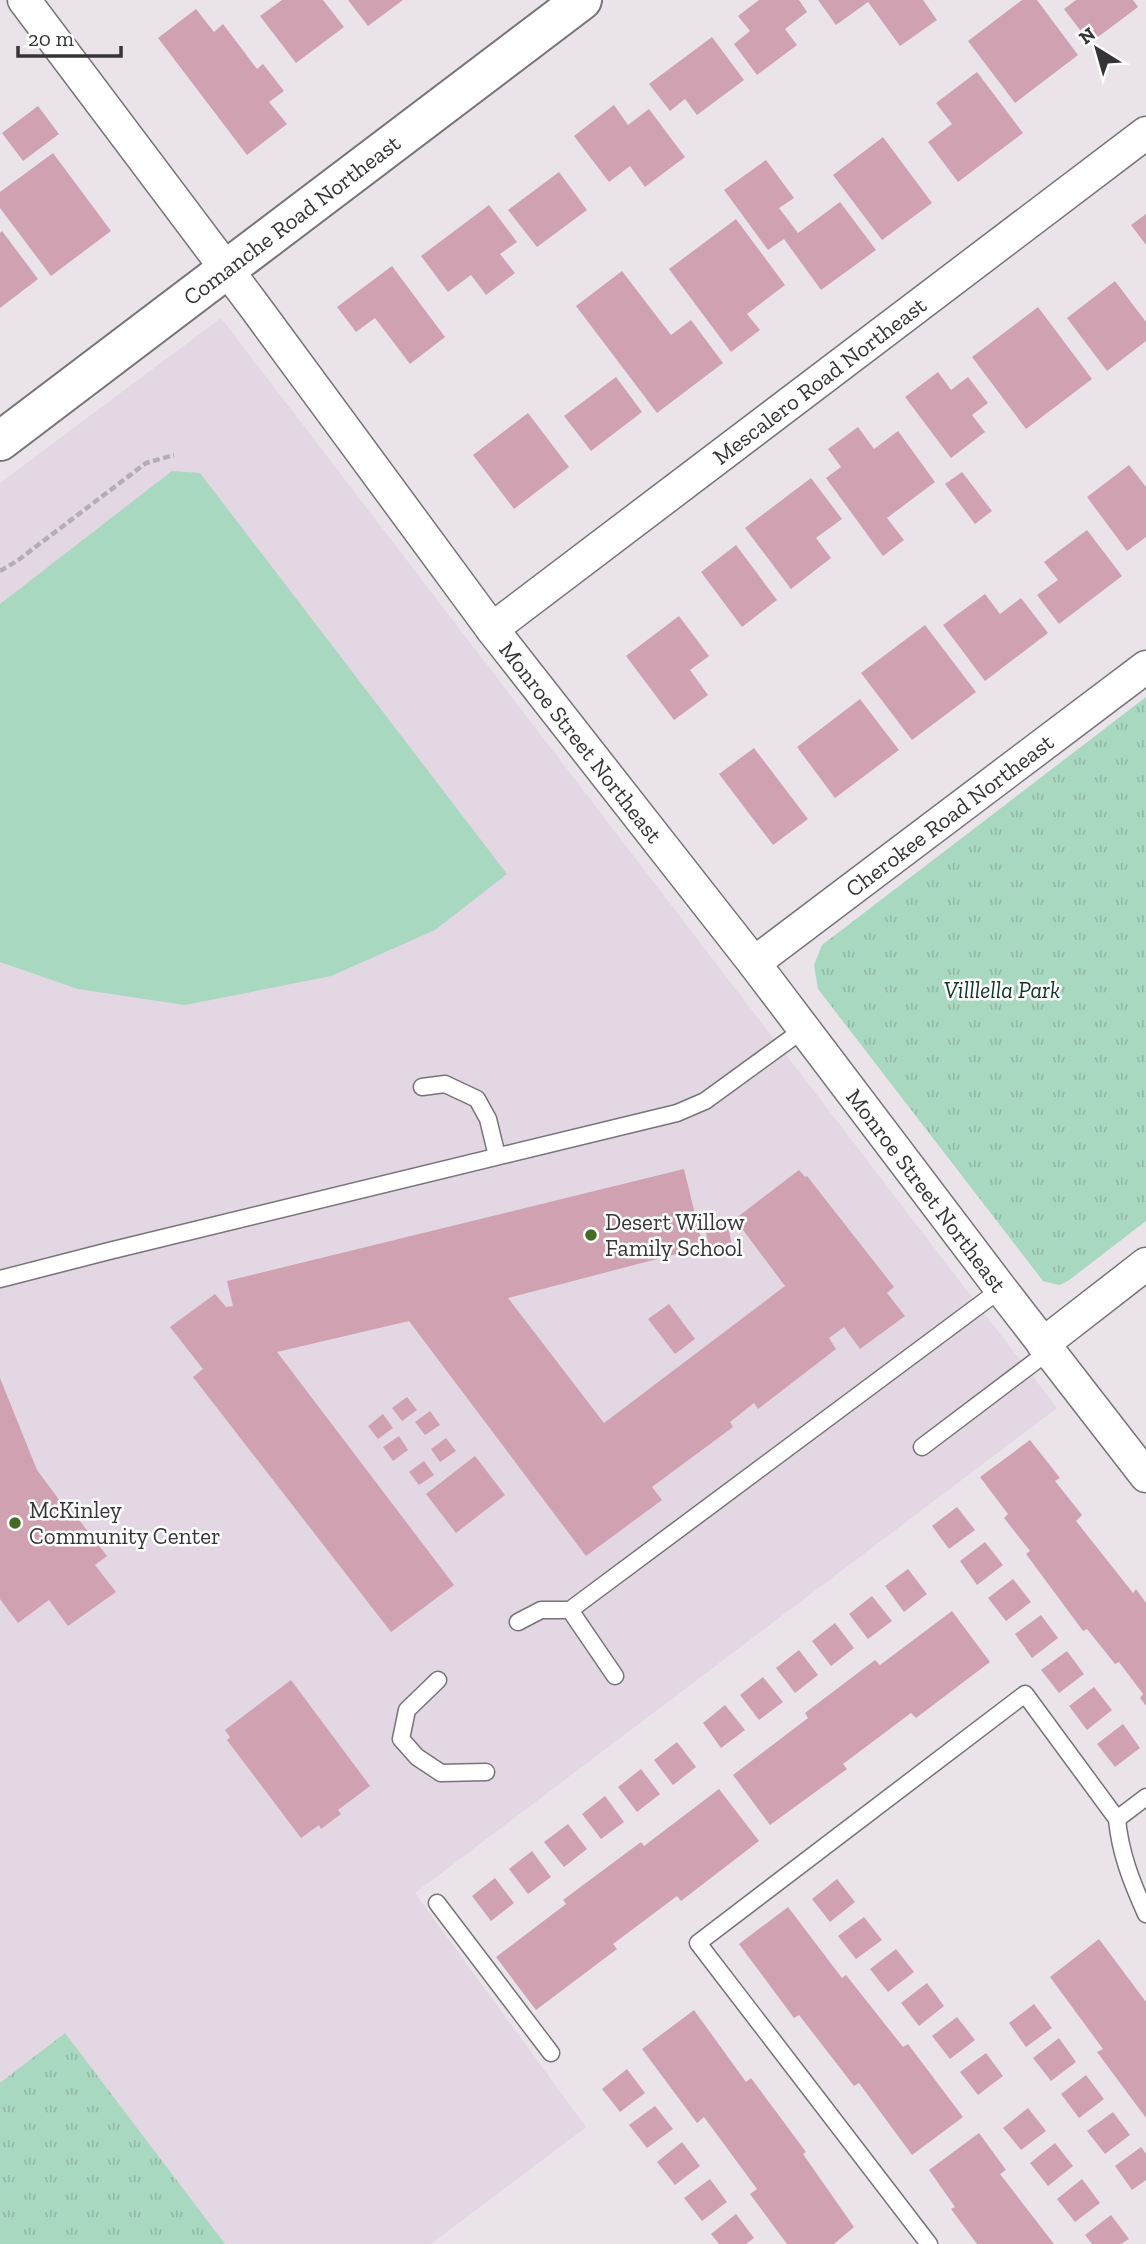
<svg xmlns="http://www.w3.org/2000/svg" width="1146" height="2244" font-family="'Zilla Slab',serif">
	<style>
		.built { fill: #e2d7e3 }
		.grass { fill: url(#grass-tufts) }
		.garden { fill: #a9d8c0 }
		.building { fill: #d0a1b1 }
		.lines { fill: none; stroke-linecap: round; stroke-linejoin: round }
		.lane-casing { stroke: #787378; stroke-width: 19 }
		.street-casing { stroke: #787378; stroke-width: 35 }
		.secondary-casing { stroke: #787378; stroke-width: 42 }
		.path { stroke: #b3aeb3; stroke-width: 4.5; stroke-dasharray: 7 3.5; stroke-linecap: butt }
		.lane { stroke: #fff; stroke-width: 16 }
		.street { stroke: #fff; stroke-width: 32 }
		.secondary { stroke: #fff; stroke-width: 38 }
		.poi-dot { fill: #456b25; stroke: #fff; stroke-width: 2.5 }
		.labels { text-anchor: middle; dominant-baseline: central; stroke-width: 5; stroke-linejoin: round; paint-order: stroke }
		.street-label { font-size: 23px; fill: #363436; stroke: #fff }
		.park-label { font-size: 23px; font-style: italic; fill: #0d3524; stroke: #fff }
		.poi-label { font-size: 23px; fill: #363436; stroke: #fff; text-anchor: start }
	</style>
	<defs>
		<pattern id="grass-tufts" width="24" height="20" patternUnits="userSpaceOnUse" patternTransform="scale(1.75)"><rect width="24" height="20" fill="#a9d8c0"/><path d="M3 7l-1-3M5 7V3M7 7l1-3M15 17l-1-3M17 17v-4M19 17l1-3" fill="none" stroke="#92baa6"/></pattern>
	</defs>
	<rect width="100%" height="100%" fill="#eae4ea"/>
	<!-- built -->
	<path class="built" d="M221,318l836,1090 -642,485 171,234 -155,117h-431v-1761z"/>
	<!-- grass -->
	<path class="grass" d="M1146,697v524l-78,60 -9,4 -16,-4 -225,-292 -4,-24 8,-20z
		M65,2033l160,211h-225v-161z"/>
	<!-- garden -->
	<path class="garden" d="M172,471l28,2 307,401 -72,56 -104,46 -146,29 -107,-16 -78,-27v-358z"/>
	<!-- building -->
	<path class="building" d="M282,0h41l21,27 -48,36 -36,-47z
		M348,0h55l-35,26z
		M759,0h40l8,12 -22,17 12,16 -40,30 -23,-31 16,-13 -12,-15z
		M818,0h105l14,20 -37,26 -32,-44 -32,23z
		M1022,0h15l41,55 -63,48 -47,-62z
		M1076,0h57l5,7 -48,36 -26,-34z
		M196,9l18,23 9,-8 34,45 6,-5 21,27 -15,11 18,22 -40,31 -89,-117z
		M712,37l32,43 -47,35 -12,-16 -15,12 -21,-27z
		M977,72l46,61 -65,49 -30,-40 24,-18 -16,-21z
		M614,105l14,20 21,-16 36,48 -40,30 -15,-21 -21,16 -35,-46z
		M38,106l21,28 -36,27 -21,-28z
		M883,137l49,66 -50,37 -49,-65z
		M53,153l58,78 -60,45 -51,-68v-16z
		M766,160l28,38 -15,10 19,25 42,-31 36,48 -55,40 -37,-51 -16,11 -44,-60z
		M559,172l28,38 -50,37 -29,-37z
		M489,205l28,37 -17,12 15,19 -29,22 -15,-20 -23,17 -27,-36z
		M1146,214v31l-15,-20z
		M736,219l49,66 -38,29 13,16 -29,22 -62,-83z
		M2,231l36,48 -38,29v-75z
		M392,266l53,71 -35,27 -35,-46 -19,14 -19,-25z
		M622,271l49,64 20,-15 32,43 -66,50 -81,-107z
		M1115,281l31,41v19l-39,30 -40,-53z
		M1038,307l54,72 -66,50 -54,-72z
		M938,372l13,18 17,-13 20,26 -16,12 13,17 -34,26 -46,-61z
		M616,377l26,35 -51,39 -27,-35z
		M528,413l41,54 -55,42 -41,-54z
		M858,427l16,22 24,-18 37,51 -48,36 17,22 -21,16 -57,-78 15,-11 -13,-18z
		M1129,465l17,22v50l-19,14 -40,-54z
		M962,472l30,39 -17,13 -30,-40z
		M811,478l31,41 -26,19 15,20 -40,31 -46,-61z
		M1087,530l35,46 -63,48 -22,-29 21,-15 -14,-18z
		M736,545l41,55 -35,27 -41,-55z
		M985,594l15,20 21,-16 27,35 -63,48 -42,-56z
		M679,616l30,40 -19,14 18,25 -34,25 -48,-64z
		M925,625l51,67 -64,48 -51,-67z
		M860,699l39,51 -64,48 -38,-51z
		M754,748l54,71 -35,26 -54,-71z
		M684,1169l19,78 -195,51 96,125 181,-137 -45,-60 2,-1 -6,-7 63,-48 6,7 2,-1 87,111 -7,6 18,23 -45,33 -16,-22 -15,11 7,11 -78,60 -4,-6 -24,19 3,5 -81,60 10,13 -76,56 -177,-235 -132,31 177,233 -63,47 -198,-255 10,-8 -33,-42 45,-33 11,13 7,-1 -6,-25z
		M727,1222l5,23 -22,5 -5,-22z
		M669,1304l26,35 -20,15 -27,-35z
		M0,1378l37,92 26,35 3,-2 41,53 -12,9 21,27 -48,34 -19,-26 -31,23 -18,-24z
		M407,1397l10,13 -15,11 -10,-13z
		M430,1411l10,14 -15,10 -10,-13z
		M383,1414l10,14 -15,11 -10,-13z
		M399,1436l9,14 -15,11 -10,-14z
		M446,1438l10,13 -16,11 -9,-13z
		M1030,1440l30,38 -5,3 27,34 -6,6 57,72 3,-4 10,14v103l-6,-8 3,-4 -24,-32 -4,2 -28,-35 -4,2 -57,-77 4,-3 -26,-33 4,-4 -28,-37z
		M475,1456l30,39 -49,38 -30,-39z
		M424,1461l10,14 -15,10 -10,-13z
		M957,1507l18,23 -26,19 -17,-23z
		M985,1542l18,23 -26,20 -17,-24z
		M908,1569l19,25 -23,18 -19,-26z
		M1013,1579l18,23 -25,19 -18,-23z
		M872,1596l20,25 -24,18 -19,-25z
		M952,1611l38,51 -74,56 -5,-5 -68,51 4,5 -77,56 -37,-50 75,-57 -3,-5 70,-53 5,5z
		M1041,1615l17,23 -26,20 -17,-24z
		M835,1623l19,25 -23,18 -19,-25z
		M799,1650l19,25 -23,18 -19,-25z
		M1067,1651l17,23 -25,19 -18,-23z
		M763,1677l20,25 -24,18 -19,-25z
		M291,1680l79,106 -32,24 3,4 -20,15 -2,-4 -18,13 -74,-98 3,-3 -5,-7z
		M1094,1687l18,23 -25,20 -18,-24z
		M725,1705l20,25 -24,18 -18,-25z
		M1123,1724l17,24 -25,19 -18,-23z
		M677,1742l19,25 -23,18 -19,-25z
		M641,1769l19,25 -23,18 -19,-25z
		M719,1789l40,52 -78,60 -4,-5 -64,48 4,5 -81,61 -40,-53 70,-53 -3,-4 78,-58 3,4z
		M605,1796l19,26 -23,17 -19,-25z
		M568,1824l19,25 -23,18 -20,-25z
		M532,1851l19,26 -23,17 -19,-25z
		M495,1878l19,25 -23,18 -19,-25z
		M837,1879l18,23 -25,20 -18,-23z
		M788,1907l54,71 4,-3 57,72 5,-3 55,73 -51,38 -53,-72 -5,3 -55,-71 -5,3 -55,-74z
		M864,1917l18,23 -26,19 -18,-23z
		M1099,1939l47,63v116l-49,-66 6,-3 -53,-72z
		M896,1949l18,23 -26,20 -18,-23z
		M927,1983l17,23 -25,20 -18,-23z
		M1034,2004l18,24 -26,19 -17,-24z
		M694,2010l52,72 5,-4 55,74 -3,2 51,73 -20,17h-47l-37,-50 7,-5 -53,-72 -7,6 -55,-74z
		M957,2017l18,23 -25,19 -18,-23z
		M1059,2038l17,24 -25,19 -18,-23z
		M986,2053l17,23 -25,19 -18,-23z
		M627,2069l18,24 -25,19 -18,-23z
		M1086,2075l18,24 -25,19 -18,-24z
		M655,2106l18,23 -26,19 -18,-23z
		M1028,2108l18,23 -25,19 -18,-22z
		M1113,2112l17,23 -25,19 -18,-23z
		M979,2133l27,37 -6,4 54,70h-77l-26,-35 4,-2 -26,-37z
		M682,2142l18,24 -25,19 -18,-23z
		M1055,2143l18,23 -25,20 -18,-23z
		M1141,2147l5,7v26l-14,10 -17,-24z
		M710,2179l17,23 -25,19 -18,-23z
		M1082,2179l18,24 -25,19 -18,-23z
		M736,2214l18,24 -8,6h-27l-8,-10z
		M1111,2215l18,24 -8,5h-29l-7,-9z"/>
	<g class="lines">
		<defs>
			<path id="lane" d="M422,1087l23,-3 32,15 11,20 9,37
				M0,1279l109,-28 568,-138 28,-12 99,-72
				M922,1447l127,-96
				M570,1610l431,-321
				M518,1622l23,-12h29l45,66
				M438,1680l-31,30 -6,29 16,18 24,16 45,-1
				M1146,1797l-29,22c3,34 15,64 29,95
				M437,1903l114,150
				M929,2244l-231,-301 327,-249 92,125"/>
			<g id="street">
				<path id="s1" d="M24,0l231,307 237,322 262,334 247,326 145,187"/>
				<path id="s2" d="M492,629l654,-496"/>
				<path id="s3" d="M754,963l392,-296"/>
				<path d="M1043,1344l103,-80"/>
			</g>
			<g id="secondary">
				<path id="s4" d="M0,441l582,-441"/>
			</g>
		</defs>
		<!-- lane casing -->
		<use href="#lane" class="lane-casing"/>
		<!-- street casing -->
		<use href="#street" class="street-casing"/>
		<!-- secondary casing -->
		<use href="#secondary" class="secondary-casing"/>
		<!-- path -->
		<path class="path" d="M0,571l17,-10 129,-98 28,-8"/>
		<!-- lane -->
		<use href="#lane" class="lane"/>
		<!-- street -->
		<use href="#street" class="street"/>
		<!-- secondary -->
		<use href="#secondary" class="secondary"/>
	</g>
	<!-- markers -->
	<g class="poi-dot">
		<circle cx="591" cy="1235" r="7"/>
		<circle cx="15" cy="1523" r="7"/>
	</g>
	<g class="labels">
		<!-- street labels -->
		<g class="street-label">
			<text stroke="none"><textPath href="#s4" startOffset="366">Comanche Road Northeast</textPath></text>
			<text stroke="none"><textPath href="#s2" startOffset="411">Mescalero Road Northeast</textPath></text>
			<text stroke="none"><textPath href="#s1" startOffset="928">Monroe Street Northeast</textPath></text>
			<text stroke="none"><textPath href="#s3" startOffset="245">Cherokee Road Northeast</textPath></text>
			<text stroke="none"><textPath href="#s1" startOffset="1494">Monroe Street Northeast</textPath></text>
		</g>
		<!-- park labels -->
		<g class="park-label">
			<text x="1002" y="990">Villlella Park</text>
		</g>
		<!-- poi labels -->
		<g class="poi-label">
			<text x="605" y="1222">Desert Willow<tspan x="605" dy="26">Family School</tspan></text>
			<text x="29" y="1510">McKinley<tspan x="29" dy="26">Community Center</tspan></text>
		</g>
	</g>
	<!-- north arrow -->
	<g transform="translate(1097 49) rotate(323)" stroke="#ffffff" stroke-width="5" paint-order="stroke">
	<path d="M0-5L12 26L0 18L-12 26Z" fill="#363436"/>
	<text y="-10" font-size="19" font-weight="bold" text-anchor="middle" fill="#363436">N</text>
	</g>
	<!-- scale -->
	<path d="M18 46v10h103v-10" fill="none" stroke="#363436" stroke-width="3.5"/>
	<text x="28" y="46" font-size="21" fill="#363436" stroke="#ffffff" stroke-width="5" paint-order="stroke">20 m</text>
</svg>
